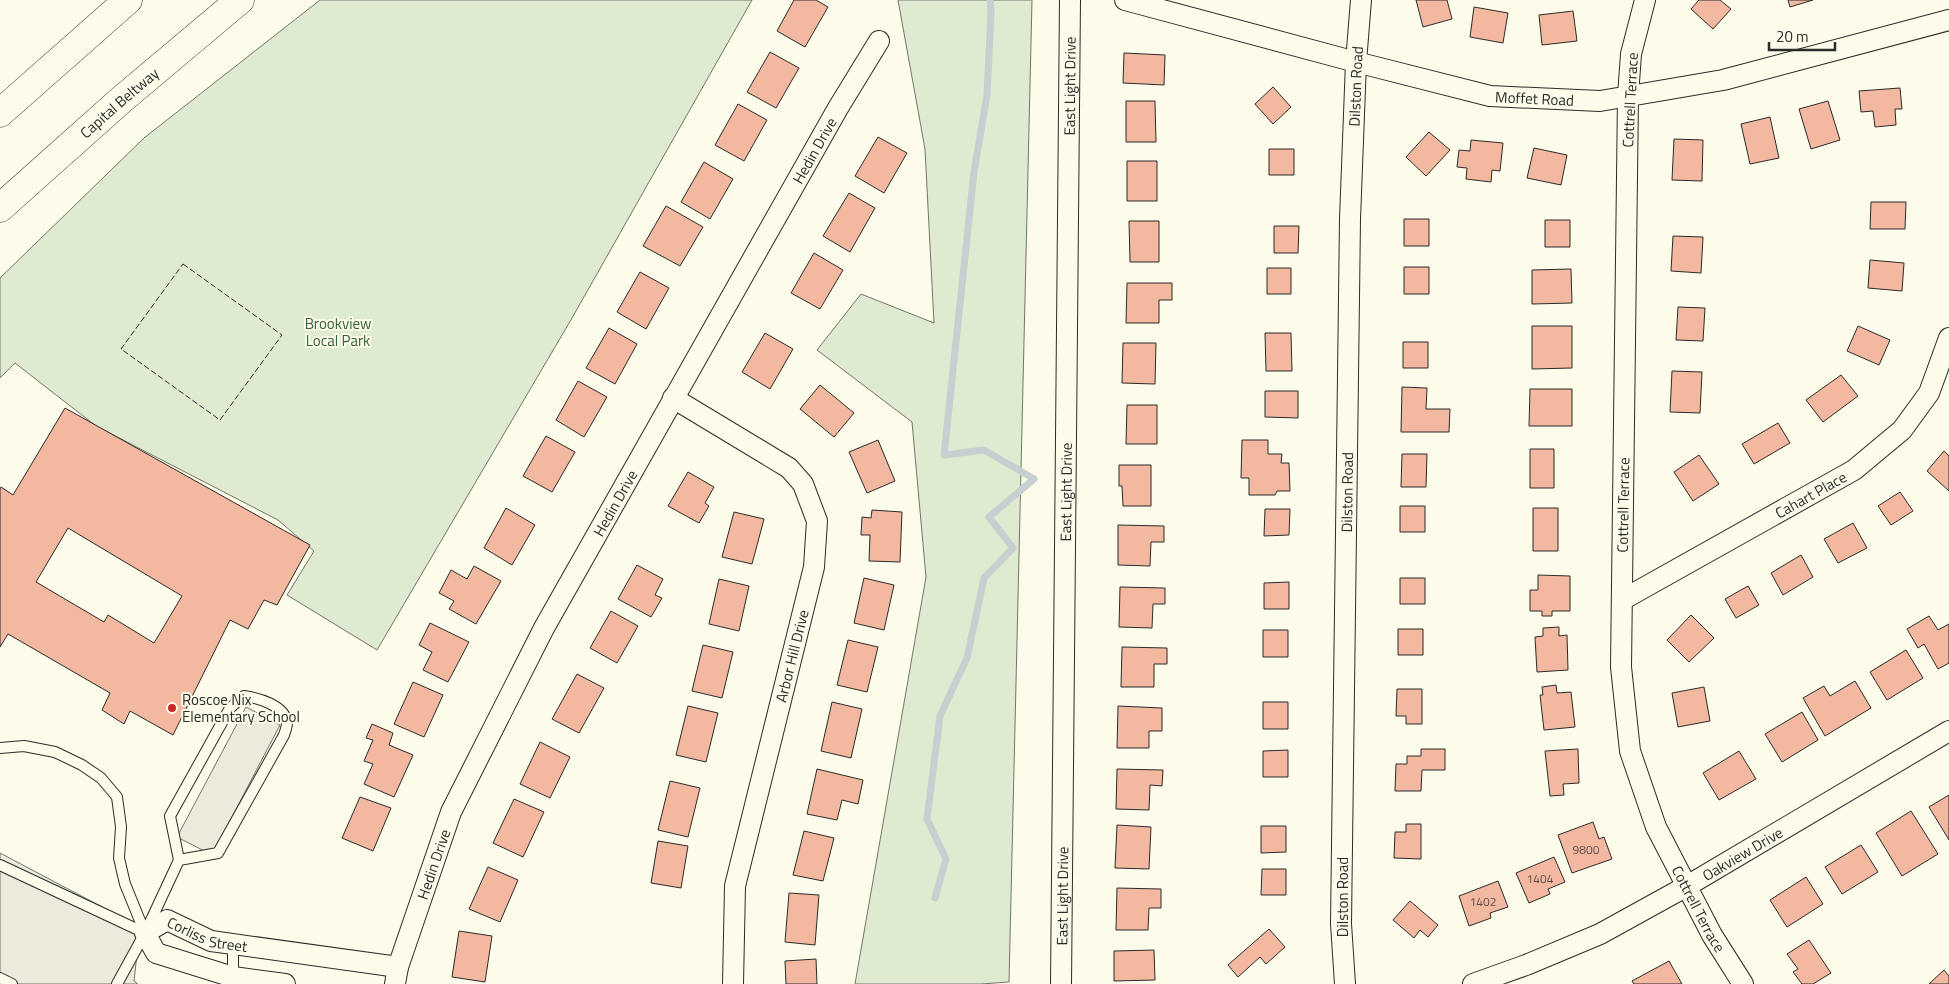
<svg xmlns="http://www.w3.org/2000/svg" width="1949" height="984" font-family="'Titillium Web',sans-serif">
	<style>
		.green { fill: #deebd1; stroke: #74746e }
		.parking { fill: #eceadb; stroke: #74746e }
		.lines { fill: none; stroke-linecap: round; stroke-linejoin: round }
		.stream { stroke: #c7d0d0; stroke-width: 7 }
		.building { fill: #f2b8a0; stroke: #2b2b2b; fill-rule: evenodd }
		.lane-casing { stroke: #2b2b2b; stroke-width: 12 }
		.street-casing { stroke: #2b2b2b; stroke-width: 22 }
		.highway-casing { stroke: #2b2b2b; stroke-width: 29 }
		.lane { stroke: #fdfbea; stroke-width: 10 }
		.street { stroke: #fdfbea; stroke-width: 20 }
		.highway { stroke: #fdfbea; stroke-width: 28 }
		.fence { stroke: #2b2b2b; stroke-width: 1; stroke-dasharray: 6 2.5; stroke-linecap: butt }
		.poi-dot { fill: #c62828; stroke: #fdfbea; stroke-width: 2 }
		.labels { text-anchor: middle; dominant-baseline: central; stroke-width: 4; stroke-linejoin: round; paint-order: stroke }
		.number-label { font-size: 12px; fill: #5d4e48 }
		.street-label { font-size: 15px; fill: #2b2b2b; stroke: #fdfbea }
		.park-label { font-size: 15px; fill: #34623c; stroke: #fdfbea }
		.poi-label { font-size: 15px; fill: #2b2b2b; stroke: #fdfbea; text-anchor: start }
	</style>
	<rect width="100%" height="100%" fill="#fdfbea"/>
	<!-- green -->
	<path class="green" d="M320,0h432l-180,318 -195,332 -90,-55 27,-44 -36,-31 -182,-94 -81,-63 -15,15v-100l144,-140z
		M898,0h134l-23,982 -28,2h-126l71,-407 -14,-155 -95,-72 44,-56 73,29 -9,-174z"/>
	<!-- parking -->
	<path class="parking" d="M246,707l34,18 -68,130 -35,-18z
		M0,853l140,74 -6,54 4,3h-138z"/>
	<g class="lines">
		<!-- stream -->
		<path class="stream" d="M935,898l11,-39 -19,-40 13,-103 27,-58 17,-80 29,-30 -24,-31 45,-38 -50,-29 -40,5 30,-283 13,-77 4,-82 -1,-13"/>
	</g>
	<!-- building -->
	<path class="building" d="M794,0h22l12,7 -23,40 -28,-16z
		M1416,0h31l5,19 -29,8z
		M1699,0h21l11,9 -18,20 -22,-20z
		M1788,0h25l-23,7z
		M1474,7l34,6 -5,30 -33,-6z
		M1573,11l4,30 -35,4 -3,-30z
		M770,52l29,16 -23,40 -29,-16z
		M1124,53l41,2 -1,30 -41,-2z
		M1273,87l18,20 -18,17 -18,-20z
		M1900,88l2,21h-7l1,16 -21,2 -2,-16 -12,1 -2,-21z
		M1126,101h29l1,41h-30z
		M1828,101l12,39 -29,9 -12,-40z
		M738,104l29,16 -23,41 -29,-16z
		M1770,117l9,41 -29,6 -9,-40z
		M1429,132l21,18 -24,26 -20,-19z
		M878,137l29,16 -23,40 -29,-17z
		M1674,139l29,1 -1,41 -30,-1z
		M1471,140l32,3 -3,28 -8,-1 -1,12 -25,-3 1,-11 -10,-1 2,-17 11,1z
		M1534,148l33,7 -6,30 -34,-7z
		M1269,149h25v26h-25z
		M1127,161h30v40h-30z
		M704,162l29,17 -23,40 -29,-17z
		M849,193l26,15 -25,44 -27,-16z
		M1871,202h35l-1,27h-35z
		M666,206l37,21 -23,39 -37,-20z
		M1404,219h25v27h-25z
		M1545,220h25v27h-25z
		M1129,221h30v41h-29z
		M1274,226h25l-1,27h-24z
		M1673,236l30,1 -2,36 -30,-2z
		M814,253l29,17 -23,39 -29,-16z
		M1870,260l34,3 -2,28 -34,-3z
		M1404,267h25v27h-25z
		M1267,268h24v26h-24z
		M1571,269l1,34 -40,1v-34z
		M640,272l29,16 -23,41 -29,-17z
		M1127,283h45v17h-13v23h-33z
		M1678,307l27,1 -2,33 -27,-1z
		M1532,326h40v42l-40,1z
		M1858,326l32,14 -11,25 -32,-14z
		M609,328l28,16 -22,40 -29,-16z
		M765,333l28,16 -23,40 -28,-17z
		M1265,333h26l1,38h-26z
		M1403,342h25v26h-25z
		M1123,343h33l-1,41 -33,-1z
		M1672,371l30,1 -2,41 -30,-1z
		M1841,375l17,21 -35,26 -17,-22z
		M578,381l29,16 -23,40 -28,-17z
		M820,385l34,28 -20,24 -34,-28z
		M1402,387l25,1 -1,21h24l-1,23h-48z
		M1530,389h42v37h-43z
		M1265,391h33v27l-33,-1z
		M1127,405h30v39h-31z
		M65,408l245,137 -33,60 -13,-5 -16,29 -18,-9 -57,115 -43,-24 -6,13 -22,-14 8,-17 -102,-59 -8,13v-158l1,-2 12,8zM68,528l114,68 -28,47 -46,-28 -4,7 -68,-40z
		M1778,423l12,20 -36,21 -12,-20z
		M546,436l29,16 -23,40 -29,-16z
		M878,440l17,41 -28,12 -18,-41z
		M1242,440h26v14h14l-1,9h8l1,28h-13l-2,4h-26v-17h-8z
		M1530,449h24v39h-24z
		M1944,451l5,5v35l-22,-20z
		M1402,454h25l-1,33h-25z
		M1699,455l20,29 -26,17 -19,-29z
		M1119,465h32v41h-28l-1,-20h-3z
		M688,472l26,15 -9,16 4,3 -10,17 -31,-17z
		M1900,492l13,19 -22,14 -13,-19z
		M1400,506h25v26h-25z
		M506,508l29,17 -23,40 -28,-17z
		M1533,508h25v43h-25z
		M1265,509h25l-1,26 -25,1z
		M872,510l30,2 -2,50 -31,-1 1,-26h-9l1,-18 9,1z
		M734,512l30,7 -12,45 -30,-7z
		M1853,523l14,25 -29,15 -14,-24z
		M1118,525l46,1v16h-13l-1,24 -32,-1z
		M1801,555l12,22 -30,18 -12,-22z
		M637,565l26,14 -8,16 7,3 -11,19 -33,-18z
		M474,566l27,15 -25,43 -27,-15 5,-8 -15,-8 12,-23 16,9z
		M1538,575l32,1v35h-18v5h-10v-5h-12v-21h8z
		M864,578l30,7 -10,45 -30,-7z
		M1400,578h25v26h-25z
		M719,579l30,7 -10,45 -30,-7z
		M1289,582v27h-25v-26z
		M1748,586l11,19 -23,13 -11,-19z
		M1120,587l45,1v16h-12l-1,24 -33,-1z
		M611,611l27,15 -21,37 -27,-15z
		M1691,615l23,23 -25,24 -22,-22z
		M1929,616l9,14 11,-6v39l-11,6 -14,-25 -6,4 -11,-19z
		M430,623l39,19 -21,40 -25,-12 9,-18 -13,-7z
		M1559,627v9l8,-1 1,35 -31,2 -2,-35 8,-1v-8z
		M1398,629h25v26h-25z
		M1263,630h25v27h-25z
		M848,640l30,7 -11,45 -30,-7z
		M703,645l30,7 -11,46 -30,-7z
		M1122,647l45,1v16h-13v23h-33z
		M1906,650l17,28 -36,22 -17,-28z
		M577,674l27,14 -25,45 -27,-14z
		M1855,681l16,27 -46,28 -22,-38 21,-12 6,10z
		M413,682l30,13 -19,42 -30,-13z
		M1556,685l1,8 14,-1 4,35 -31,3 -4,-35h3l-1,-8z
		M1704,687l6,34 -32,6 -6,-34z
		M1397,689h25v35h-16v-8h-10z
		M832,702l30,7 -11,49 -30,-7z
		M1263,702h25v27h-25z
		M688,706l30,7 -12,49 -30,-7z
		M1118,706l44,2v23h-13v17h-32z
		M1802,712l16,28 -36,22 -17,-28z
		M372,724l21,9 -4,12 24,10 -19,42 -30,-13 9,-20 -9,-3 9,-21 -7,-2z
		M540,742l30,15 -20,41 -30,-14z
		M1421,749h24v21h-23l-1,21h-26l1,-27h11v-8h14z
		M1578,749l1,34 -16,1 1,11 -14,1 -5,-45z
		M1288,750v27h-25v-26z
		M1739,751l17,28 -37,21 -16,-27z
		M817,769l46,11 -5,24 -16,-4 -5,20 -30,-6z
		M1117,769l46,1 -1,16 -12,-1 -1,25 -33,-1z
		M670,781l30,7 -12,49 -30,-7z
		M1949,795v45l-20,-33z
		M360,797l31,11 -18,43 -31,-13z
		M514,799l30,13 -21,45 -30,-14z
		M1911,811l27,43 -36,22 -26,-43z
		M1593,822l6,17 5,-2 8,22 -40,14 -14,-38z
		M1406,824h15v35l-27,-1 1,-26h11z
		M1117,825l34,2 -2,42 -34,-1z
		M1261,826h25v26l-25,1z
		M804,831l30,7 -11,43 -30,-6z
		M658,841l30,5 -7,42 -30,-5z
		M1861,845l17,27 -36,22 -17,-27z
		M1554,857l11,25 -17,7 2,5 -21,9 -13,-30z
		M488,867l30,13 -18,42 -31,-13z
		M1262,869h24v26h-25z
		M1806,877l17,27 -36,23 -17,-27z
		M1498,881l10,26 -18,6 1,5 -22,8 -10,-30z
		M1117,888l44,1v19h-12l-1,22h-32z
		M789,893l30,2 -4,50 -30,-3z
		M1410,901l28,24 -10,12 -8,-7 -6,8 -21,-18z
		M1269,929l16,18 -19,17 -6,-7 -22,20 -10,-12z
		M459,931l33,5 -7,46 -33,-5z
		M1809,940l22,33 -18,11h-11l-9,-12 5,-3 -11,-15z
		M1154,950l1,30 -41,1v-30z
		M816,959l1,25h-31l-1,-23z
		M1669,961l13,23h-48l-2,-3z
		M1944,970l5,6v8h-20z"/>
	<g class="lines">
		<defs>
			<path id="lane" d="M0,748l24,-2 31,6 27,13 19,13 16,19 4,30 -2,31 6,26 20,49
				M0,865l145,68
				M233,945v32
				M0,978l12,6
				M117,984l28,-51 34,-73 -9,-44 60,-108 14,-12c14,2 41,9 43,27 0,4 -2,9 -3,12l-66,118 -39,7"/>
			<g id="street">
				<path id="s1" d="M1125,0l231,62 134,34 110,5 123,-21 226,-60"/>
				<path id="s2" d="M1645,0l-14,54 -3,42 -7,571 9,84 26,76 56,108 31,49"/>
				<path d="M673,398l116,70 14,16 14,37 -3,46 -79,319 -2,98"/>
				<path id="s3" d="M1622,600l232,-130 48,-40 27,-37 20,-55"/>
				<path id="s4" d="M285,984l-52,-7 -77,-24 -11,-20 22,-13 44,21 187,26"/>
				<path id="s5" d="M395,984l3,-17 53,-155 93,-184 294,-520 41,-67"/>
				<path id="s6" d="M1061,984l9,-984"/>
				<path id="s7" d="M1345,984l-4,-60 9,-705 6,-157 5,-62"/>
				<path id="s8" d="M1473,984l53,-19 74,-31 87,-48 262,-155"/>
			</g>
			<g id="highway">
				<path d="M0,113l128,-113"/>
				<path id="s9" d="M0,208l121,-108 119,-100"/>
			</g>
		</defs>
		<!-- lane casing -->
		<use href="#lane" class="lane-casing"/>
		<!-- street casing -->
		<use href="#street" class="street-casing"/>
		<!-- highway casing -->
		<use href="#highway" class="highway-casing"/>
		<!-- lane -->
		<use href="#lane" class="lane"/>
		<!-- street -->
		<use href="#street" class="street"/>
		<!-- highway -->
		<use href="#highway" class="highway"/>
		<!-- fence -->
		<path class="fence" d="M183,264l99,71 -62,85 -99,-71z"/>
	</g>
	<!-- markers -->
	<circle class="poi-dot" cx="172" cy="708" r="5"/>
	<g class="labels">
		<!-- number labels -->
		<g class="number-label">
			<text x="1586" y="849">9800</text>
			<text x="1540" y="878">1404</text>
			<text x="1483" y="901">1402</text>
		</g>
		<!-- street labels -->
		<g class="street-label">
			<text stroke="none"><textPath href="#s6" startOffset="898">East Light Drive</textPath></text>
			<text stroke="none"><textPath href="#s7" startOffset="898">Dilston Road</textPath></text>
			<text stroke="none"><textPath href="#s1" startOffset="422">Moffet Road</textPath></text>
			<text transform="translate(1630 100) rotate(-87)">Cottrell Terrace</text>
			<text stroke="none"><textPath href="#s9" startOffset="159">Capital Beltway</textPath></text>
			<text stroke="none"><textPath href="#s5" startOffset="936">Hedin Drive</textPath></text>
			<text stroke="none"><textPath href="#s6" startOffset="492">East Light Drive</textPath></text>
			<text stroke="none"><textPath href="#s7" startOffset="492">Dilston Road</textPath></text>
			<text stroke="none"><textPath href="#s3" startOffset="216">Cahart Place</textPath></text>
			<text stroke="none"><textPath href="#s5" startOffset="531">Hedin Drive</textPath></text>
			<text transform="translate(1623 505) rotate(-89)">Cottrell Terrace</text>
			<text transform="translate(792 656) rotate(-76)">Arbor Hill Drive</text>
			<text stroke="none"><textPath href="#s8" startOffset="300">Oakview Drive</textPath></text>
			<text stroke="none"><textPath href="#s5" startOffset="126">Hedin Drive</textPath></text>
			<text stroke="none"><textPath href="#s6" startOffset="88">East Light Drive</textPath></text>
			<text transform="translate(1342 897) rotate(-90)">Dilston Road</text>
			<text stroke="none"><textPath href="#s2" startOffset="926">Cottrell Terrace</textPath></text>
			<text stroke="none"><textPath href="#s4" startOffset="225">Corliss Street</textPath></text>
		</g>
		<!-- park labels -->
		<g class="park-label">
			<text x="338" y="323">Brookview<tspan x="338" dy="17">Local Park</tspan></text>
		</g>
		<!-- poi labels -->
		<g class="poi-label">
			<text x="182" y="699">Roscoe Nix<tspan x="182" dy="17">Elementary School</tspan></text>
		</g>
	</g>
	<!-- scale -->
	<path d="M1769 42v8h66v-8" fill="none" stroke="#2b2b2b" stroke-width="2.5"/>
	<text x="1776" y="42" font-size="15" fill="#2b2b2b" stroke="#fdfbea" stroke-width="4" paint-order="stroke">20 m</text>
</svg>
